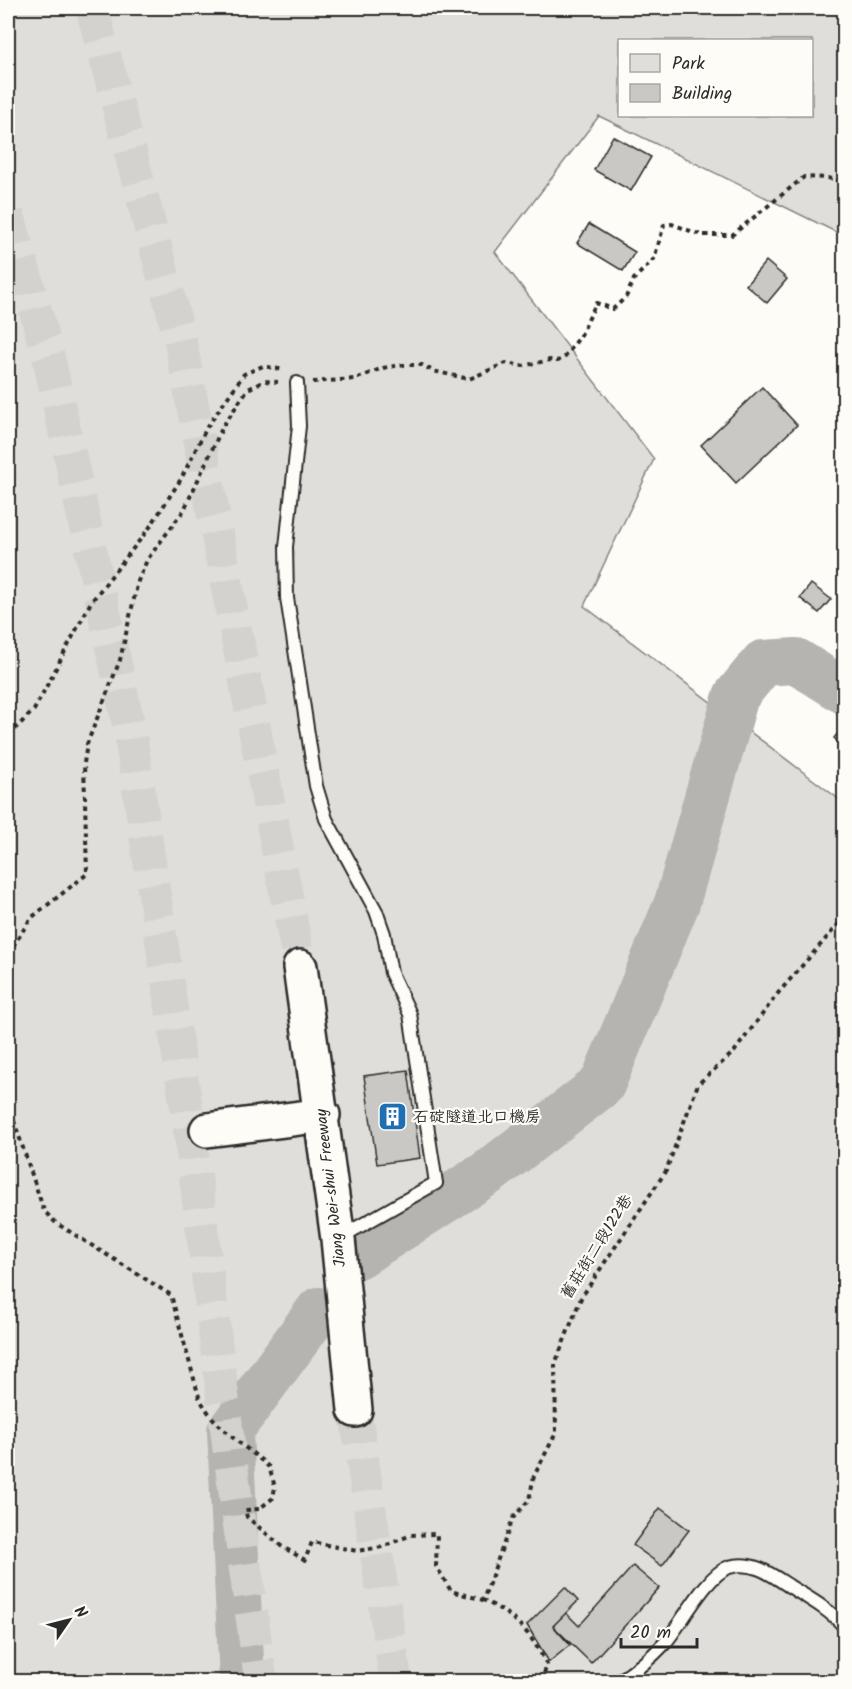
<svg xmlns="http://www.w3.org/2000/svg" width="852" height="1689" font-family="Kalam,'LXGW WenKai TC',sans-serif">
	<style>
		.green { fill: #dfdeda; stroke: #858482; stroke-width: 1.5; fill-rule: evenodd }
		.lines { fill: none; stroke-linecap: round; stroke-linejoin: round }
		.river { stroke: #b5b4b1; stroke-width: 46 }
		.building { fill: #c9c8c4; stroke: #2b2b2b; stroke-width: 1.5 }
		.motorway-tunnel { stroke: #d3d2ce; stroke-width: 33; stroke-dasharray: 33 16; stroke-linecap: butt }
		.service-casing { stroke: #2b2b2b; stroke-width: 16 }
		.motorway-casing { stroke: #2b2b2b; stroke-width: 38 }
		.path { stroke: #2b2b2b; stroke-width: 4; stroke-dasharray: 4.5 4.5; stroke-linecap: butt }
		.service { stroke: #fdfcf7; stroke-width: 12 }
		.motorway { stroke: #fdfcf7; stroke-width: 33 }
		.labels { text-anchor: middle; dominant-baseline: central; stroke-width: 4.5; stroke-linejoin: round; paint-order: stroke }
		.poi-label { font-size: 16px; fill: #2b2b2b; stroke: #fdfcf7; text-anchor: start }
		.street-label { font-size: 16px; fill: #2b2b2b; stroke: #fdfcf7 }
	</style>
	<rect width="100%" height="100%" fill="#fdfcf7"/>
	<filter id="ink" filterUnits="userSpaceOnUse"><feTurbulence type="fractalNoise" baseFrequency=".0167" numOctaves="2"/><feDisplacementMap in="SourceGraphic" scale="12" xChannelSelector="R" yChannelSelector="G"/><feConvolveMatrix kernelMatrix="1 2 1 2 8 2 1 2 1" color-interpolation-filters="sRGB"/></filter>
	<g filter="url(#ink)">
		<!-- green -->
		<path class="green" d="M8,8h836v228l-245,-120 -104,136 159,207 -70,147 260,197v878l-836,1zM620,40h192v76h-192z"/>
		<g class="lines">
			<!-- river -->
			<path class="river" d="M358,1256l131,-84 113,-87 75,-182 59,-207 27,-33 33,-2 48,30
				M242,1682l-12,-251 89,-121"/>
		</g>
		<!-- building -->
		<path class="building" d="M613,136l38,21 -20,34 -37,-21z
			M589,224l46,28 -12,19 -46,-28z
			M766,261l21,18 -20,24 -21,-18z
			M762,387l35,38 -61,58 -35,-38z
			M811,584l20,15 -12,14 -19,-15z
			M844,726v22l-10,-10z
			M408,1070l12,88 -43,6 -13,-88z
			M660,1508l29,22 -27,36 -29,-21z
			M633,1566l26,22 -68,75 -38,-37 13,-13 13,13z
			M565,1587l13,14 -25,25 17,19 -21,17 -22,-37z"/>
		<g class="lines">
			<!-- motorway-tunnel -->
			<path class="motorway-tunnel" d="M92,8l88,331 120,628
				M8,214l41,145 81,372 60,401 39,316 32,234
				M355,1410l41,272"/>
			<defs>
				<path id="service" d="M297,383l2,43 -13,121 1,51 29,188 10,33 50,92 8,23 7,39 19,41 26,169 -97,55
					M618,1682c17,-11 32,-23 46,-38 17,-19 42,-69 65,-77 23,-7 42,7 60,19 19,12 40,23 55,40"/>
				<path id="motorway" d="M300,967l38,272 17,171
					M207,1130l116,-15"/>
			</defs>
			<!-- service casing -->
			<use href="#service" class="service-casing"/>
			<!-- motorway casing -->
			<use href="#motorway" class="motorway-casing"/>
			<!-- path -->
			<path class="path" d="M313,382l42,-3 28,-11 17,-3h22l11,6 36,8 37,-16 17,3 27,-6 8,1 7,-4 16,-22 15,-32 17,6 13,-12 8,-18 20,-20 10,-34 8,-1 29,11h31l72,-58 24,1 16,4
				M8,736l26,-26 57,-108 59,-75 31,-48 26,-52 37,-53 19,-8 21,4
				M8,954l23,-36 56,-44 -3,-111 3,-19 33,-84 18,-79 9,-21 37,-50 39,-84 25,-37 16,-8 14,1
				M8,1103l36,108 12,12 115,72 28,102c18,35 43,45 70,70l6,20 -2,11 -14,11 -14,1 2,7 34,29 24,14 7,-18 45,9 25,-4 29,-12 26,-1 -1,32 15,25 32,9
				M541,1682l6,-17c-17,-33 -30,-48 -64,-65l30,-82 16,-18 5,-24 22,-43 -1,-69 26,-66 85,-127 32,-87 36,-32 45,-60 65,-74"/>
			<!-- service -->
			<use href="#service" class="service"/>
			<!-- motorway -->
			<use href="#motorway" class="motorway"/>
		</g>
	</g>
	<!-- icons -->
	<defs>
		<symbol id="building-square" viewBox="-11 -11 22 22"><rect x="-9" y="-9" width="18" height="18" rx="4" fill="#1f6fb2" stroke="#fdfcf7"/><path d="M-4-6H4V6H1V3H-1V6H-4ZM-2.5-4.3h1.7v1.8h-1.7ZM.8-4.3h1.7v1.8H.8ZM-2.5-1h1.7V.8h-1.7ZM.8-1h1.7V.8H.8Z" fill="#fff"/></symbol>
	</defs>
	<g fill-rule="evenodd">
		<use href="#building-square" x="376" y="1100" width="33" height="33"/>
	</g>
	<g class="labels">
		<!-- poi labels -->
		<g class="poi-label">
			<text x="413" y="1117">石碇隧道北口機房</text>
		</g>
		<!-- street labels -->
		<g class="street-label">
			<text transform="translate(331 1188) rotate(-97)">Jiang Wei-shui Freeway</text>
			<text transform="translate(597 1247) rotate(-58)">舊莊街二段122巷</text>
		</g>
	</g>
	<!-- margin -->
	<rect width="852" height="1689" fill="none" stroke="#fdfcf7" stroke-width="30"/>
	<rect x="15" y="15" width="822" height="1659" fill="none" stroke="#2b2b2b" stroke-width="2" filter="url(#ink)"/>
	<!-- legend -->
	<rect x="618" y="39" width="195" height="78" fill="#fdfcf7" stroke="#a9a8a5" stroke-width="1.5"/>
	<rect x="630" y="54" width="30" height="18" fill="#dfdeda" stroke="#a9a8a5" stroke-width="1.5"/>
	<text x="672" y="69" font-size="18" fill="#2b2b2b">Park</text>
	<rect x="630" y="84" width="30" height="18" fill="#c9c8c4" stroke="#a9a8a5" stroke-width="1.5"/>
	<text x="672" y="99" font-size="18" fill="#2b2b2b">Building</text>
	<!-- north arrow -->
	<g transform="translate(69 1620) rotate(55)" stroke="#fdfcf7" stroke-width="4.5" paint-order="stroke">
	<path d="M0-4.5L10 22L0 15L-10 22Z" fill="#2b2b2b"/>
	<text y="-9" font-size="16" font-weight="bold" text-anchor="middle" fill="#2b2b2b">N</text>
	</g>
	<!-- scale -->
	<path d="M621 1638v9h76v-9" fill="none" stroke="#2b2b2b" stroke-width="3"/>
	<text x="630" y="1638" font-size="18" fill="#2b2b2b" stroke="#fdfcf7" stroke-width="4.5" paint-order="stroke">20 m</text>
</svg>
